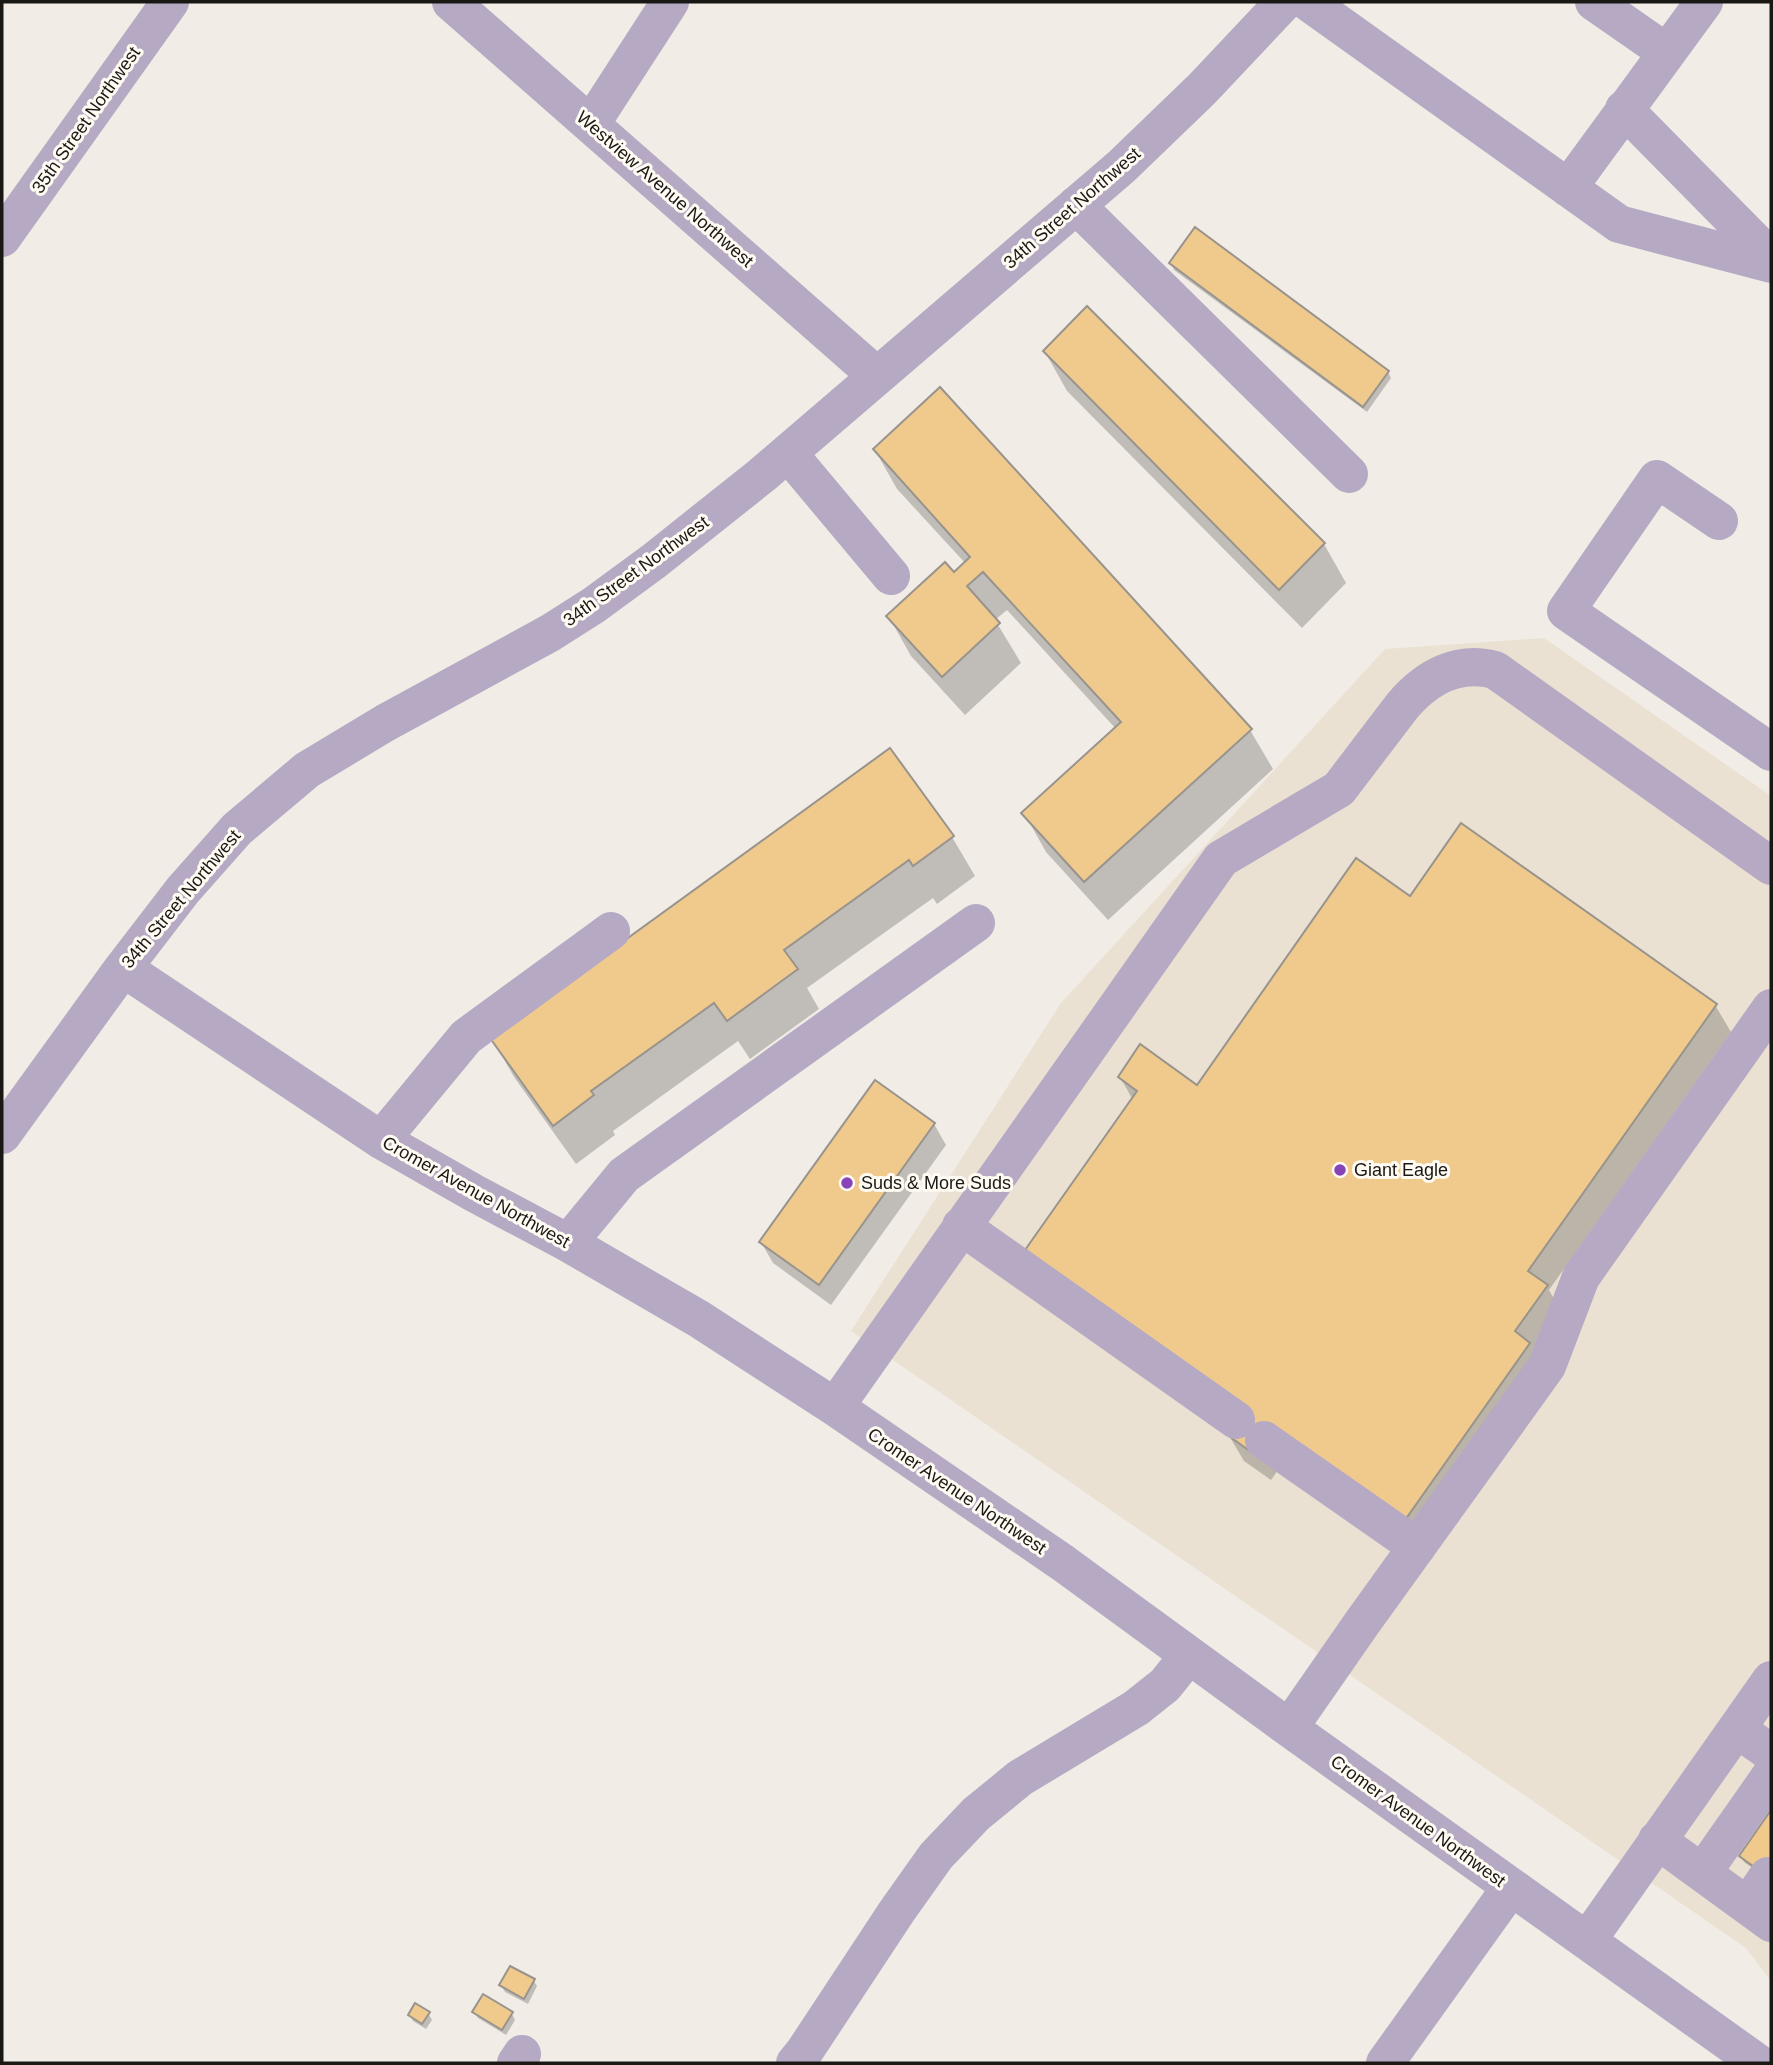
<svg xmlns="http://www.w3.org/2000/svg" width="1773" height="2065" font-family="Arial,sans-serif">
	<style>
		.built { fill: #eae1d3 }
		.shadow { fill: #0003 }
		.building { fill: #f0ca8d; stroke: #98948d; stroke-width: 2 }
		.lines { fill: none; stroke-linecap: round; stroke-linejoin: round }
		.minor { stroke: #b6a9c4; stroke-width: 38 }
		.poi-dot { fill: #8744b9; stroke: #fffaf2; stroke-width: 2.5 }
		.labels { text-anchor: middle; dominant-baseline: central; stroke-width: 6; stroke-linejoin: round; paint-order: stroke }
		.street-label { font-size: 18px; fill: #1a1815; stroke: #fffaf2 }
		.poi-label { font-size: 18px; fill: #1a1815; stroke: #fffaf2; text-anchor: start }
	</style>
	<rect width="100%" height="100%" fill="#f1ece5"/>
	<!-- built -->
	<path class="built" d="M1544,638l227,158v1185l-25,-33 -895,-617 210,-328 324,-354z"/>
	<!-- shadow -->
	<path class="shadow" d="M1171,263l217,109 3,6 -24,34 -193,-142z
		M1087,308l237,236 22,39 -44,45 -235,-237 -22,-39z
		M875,450l375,280 23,39 -165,151 -62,-68 -22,-39 92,-84 -109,-119 -12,10 26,43 -56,52 -54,-59 -22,-39 65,-43 12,-10 -69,-75z
		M952,837l23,39 -38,28 -4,-6 -126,90 12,21 -69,50 -12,-18 -125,90 2,4 -39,29 -62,-87 -22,-39z
		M1410,898l305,107 16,27 -182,258 13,23 -141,233 -131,-93 -19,27 -27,-19 -16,-27 -95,-334 -13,-23 77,10z
		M934,1124l12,21 -115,160 -58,-42 -12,-21z
		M1771,1813v68l-27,-19 -3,-6z
		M533,1980l4,6 -9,18 -23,-12 -4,-7z
		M474,2012l38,2 3,6 -9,15 -28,-17z
		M428,2013l4,7 -6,9 -13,-8 -3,-6z"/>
	<!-- building -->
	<path class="building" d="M1195,227l194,144 -26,36 -194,-144z
		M1087,306l238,237 -46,47 -236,-239z
		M940,387l312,342 -168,153 -63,-69 100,-91 -138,-150 -16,14 33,37 -58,54 -56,-61 59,-54 9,10 16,-15 -97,-108z
		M890,748l64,88 -41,30 -4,-6 -125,90 14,19 -71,52 -13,-18 -123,88 3,4 -41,31 -63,-88z
		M1461,823l256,181 -189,267 20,14 -33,46 15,12 -125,177 -151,-66 -28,-20 -201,-184 112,-159 -19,-14 22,-33 57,41 159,-227 54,38z
		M875,1080l60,43 -116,162 -60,-43z
		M1771,1810v69l-32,-23z
		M510,1966l25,13 -11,20 -25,-14z
		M483,1994l30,18 -11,18 -30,-18z
		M415,2003l15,9 -8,12 -14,-9z"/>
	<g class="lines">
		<!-- minor -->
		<path class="minor" d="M451,2l426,374
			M1308,2l311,222 152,40
			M1594,2l72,50
			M1624,109l147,149
			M591,124l79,-122
			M1568,188l136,-186
			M1076,205l273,269
			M2,238l168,-236
			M788,453l103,123
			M1719,521l-62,-42 -91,132 205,141
			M123,968l258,172 93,53 94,50 131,76 136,88 228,156 226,165 469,335
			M2,1135l121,-167 60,-78 54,-61 70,-59 78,-47 165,-90 44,-28 60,-44 108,-86 359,-308 81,-78 82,-87
			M381,1140l85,-103 145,-106
			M961,1226l275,194
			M568,1243l56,-68 352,-252
			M835,1407l386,-548 118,-70 64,-84c24,-28 55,-45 92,-35l276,196
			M1264,1440l153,107
			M1289,1728l73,-105 185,-257 34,-89 190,-269
			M1737,1729l34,24
			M1657,1840l114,83
			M1703,1872l68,-97
			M1748,1905l20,-29
			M1587,1941l184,-261
			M516,2063l6,-9
			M795,2063l9,-11 93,-141 39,-55 40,-42 44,-36 116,-70 29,-23 24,-30
			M1385,2063l126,-176"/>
	</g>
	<!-- markers -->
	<g class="poi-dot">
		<circle cx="1340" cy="1170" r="7"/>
		<circle cx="847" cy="1183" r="7"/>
	</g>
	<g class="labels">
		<!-- street labels -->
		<g class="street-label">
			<text transform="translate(86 120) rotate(-55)">35th Street Northwest</text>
			<text transform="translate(665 189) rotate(41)">Westview Avenue Northwest</text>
			<text transform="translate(1072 208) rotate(-41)">34th Street Northwest</text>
			<text transform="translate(636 571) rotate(-36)">34th Street Northwest</text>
			<text transform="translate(181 899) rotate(-50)">34th Street Northwest</text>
			<text transform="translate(476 1192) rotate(29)">Cromer Avenue Northwest</text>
			<text transform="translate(957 1491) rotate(34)">Cromer Avenue Northwest</text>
			<text transform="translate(1418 1821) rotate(36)">Cromer Avenue Northwest</text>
		</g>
		<!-- poi labels -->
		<g class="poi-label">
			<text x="1354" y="1170">Giant Eagle</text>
			<text x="861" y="1183">Suds &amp; More Suds</text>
		</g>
	</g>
	<!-- border -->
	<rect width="1773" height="2065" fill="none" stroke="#1a1815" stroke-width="7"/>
</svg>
